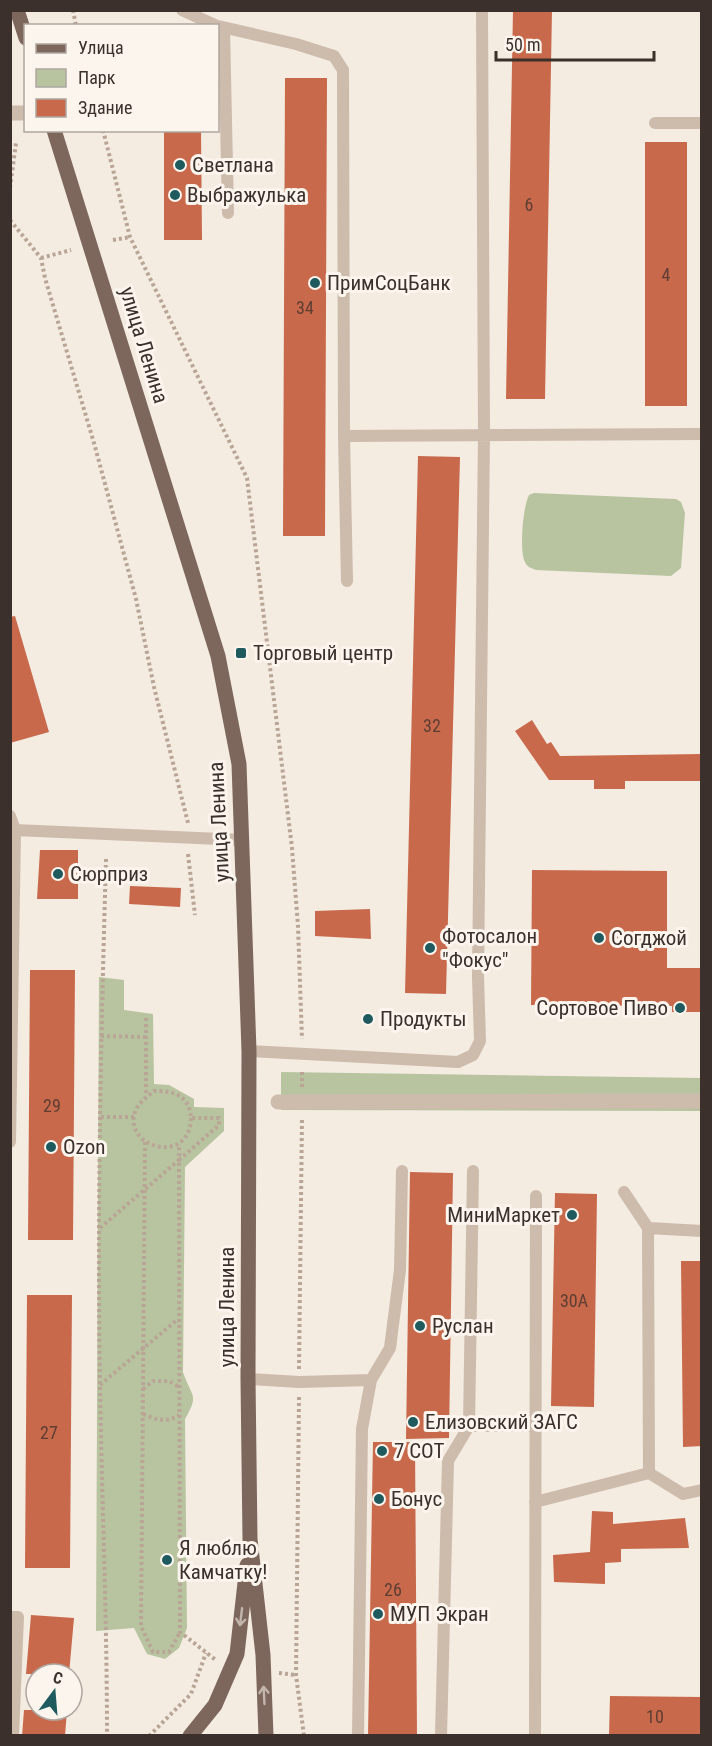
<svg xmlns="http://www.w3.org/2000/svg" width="712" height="1746" font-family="'Roboto Condensed',sans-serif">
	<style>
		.green { fill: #b8c4a0 }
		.building { fill: #c8694b }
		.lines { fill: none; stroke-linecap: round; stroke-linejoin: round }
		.path { stroke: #b9a596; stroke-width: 4; stroke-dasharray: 3 3; stroke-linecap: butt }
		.lane { stroke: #cdbbac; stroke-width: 12 }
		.street { stroke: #cdbbac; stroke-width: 15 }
		.primary { stroke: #7d675c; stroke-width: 15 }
		.oneway { stroke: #c2b5ac }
		.poi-dot { fill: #1f5a5e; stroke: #fbf5ee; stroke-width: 2 }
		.labels { text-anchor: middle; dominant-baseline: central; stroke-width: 6; stroke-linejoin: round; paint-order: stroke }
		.number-label { font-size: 18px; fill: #5e3e33 }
		.poi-label { font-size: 21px; fill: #3b302b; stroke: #fbf5ee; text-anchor: start }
		.street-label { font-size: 21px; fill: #3b302b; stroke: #fbf5ee }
	</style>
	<rect width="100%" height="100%" fill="#f4ebe1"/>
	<!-- green -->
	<path class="green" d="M534,493l142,6 5,3 4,11 -4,55 -10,8 -135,-6c-5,-2 -9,-3 -11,-8 -6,-11 -2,-56 4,-67z
		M99,977l25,3v30l29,4 1,70 15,1 25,14v8l30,1v23l-39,36 -2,205c8,25 17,21 2,47l2,209 -8,20 -14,11 -18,-5 -13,-26 -38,3z
		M281,1072l420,6v33l-420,-1z"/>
	<!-- building -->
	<path class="building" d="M513,10h39l-7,389h-39z
		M285,78h42l-2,458h-42z
		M164,130h37l1,110h-38z
		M645,142h42v264h-42z
		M418,456l42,1 -14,537 -41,-1z
		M15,616l34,116 -39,11v-126z
		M532,720l15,24 4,-2 9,14 142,-2v27h-77v8h-31v-9h-45l-34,-49z
		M40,850h38v49h-41z
		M532,870l135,1v97h35v44h-30v-6l-141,-1z
		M130,886l51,2 -1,19 -51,-3z
		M370,909l1,30 -56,-3v-25z
		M30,970h45l-2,270h-45z
		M410,1172l43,1 -4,265 -43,1z
		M555,1193l42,1 -3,213 -43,-1z
		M681,1261h21v185l-19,1z
		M27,1295h45l-2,273h-45z
		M373,1442h42l2,294h-49z
		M592,1511l21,1v12l72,-6 4,30 -68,1v13l-16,1v21l-51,-2 -1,-27 37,-3z
		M31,1615l43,3 -5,56h-43z
		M610,1696l92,1v39h-93z
		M24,1710h43l-2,26h-43z"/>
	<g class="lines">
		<!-- path -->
		<path class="path" d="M73,10l3,16
			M103,130l27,107 117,241 45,370 6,78 4,113
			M10,188l6,-45
			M10,220l31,38 4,20 49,165 42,156 18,88 34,136
			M113,240l17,-3
			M41,258l30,-8
			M188,854l7,61
			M106,859c-5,176 -9,351 -6,527 2,117 7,233 7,350
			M146,1018v78
			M101,1036l45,1
			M302,1087v-17
			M101,1117h33
			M191,1118c-1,48 -68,30 -56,-6 3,-9 12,-15 19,-21 19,0 35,3 37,27h28v7l-40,35 1,472 37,29
			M145,1142l-4,484 12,26h16l11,-20
			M100,1228l79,-68v-16
			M299,1369l3,-251
			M100,1385l78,-66
			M143,1389l10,-8h16l10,6
			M299,1397l-3,278 8,61
			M143,1414c13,6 23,9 36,1
			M279,1673l17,2
			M149,1736l42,-42 15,-41"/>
		<!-- lane -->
		<path class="lane" d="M182,10l35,16
			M218,26l78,18 38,12 9,14 1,366 358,-2
			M224,28l4,185
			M655,123h47
			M344,436l3,145
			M10,816l5,14
			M249,1051l209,11 15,-7 7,-14 -2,-64 6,-543 -2,-424
			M10,1142l5,-312 228,10
			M648,1228l54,3
			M248,1379l51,3 72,-2 19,-32 10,-78 2,-99
			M469,1426h66
			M649,1473l34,21 19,-4
			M535,1502l114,-29 -1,-245 -24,-36
			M10,1617h8l-5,119
			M358,1736l4,-307 9,-49
			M441,1736l7,-275 21,-35 4,-255
			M535,1736l1,-540"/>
		<!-- street -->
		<path class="street" d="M10,113h16
			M278,1102l424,-1"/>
		<!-- primary -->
		<path class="primary" d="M17,10l9,28
			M54,130l164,526 21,108 10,287 -1,328 2,160 13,116 3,81
			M190,1736l25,-31 22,-51 10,-89"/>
	</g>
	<!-- one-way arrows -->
	<defs><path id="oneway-shaft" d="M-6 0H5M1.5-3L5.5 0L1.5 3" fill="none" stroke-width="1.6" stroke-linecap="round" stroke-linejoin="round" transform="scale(1.5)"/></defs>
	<g class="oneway">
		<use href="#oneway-shaft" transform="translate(241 1617) rotate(97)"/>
		<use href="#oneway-shaft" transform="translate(264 1695) rotate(-93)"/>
	</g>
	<!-- markers -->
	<g class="poi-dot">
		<circle cx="180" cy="165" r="6"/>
		<circle cx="175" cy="195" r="6"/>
		<circle cx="315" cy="283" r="6"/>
		<rect x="235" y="647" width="12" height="12" rx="3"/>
		<circle cx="58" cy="874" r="6"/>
		<circle cx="599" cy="938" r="6"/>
		<circle cx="430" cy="948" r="6"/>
		<circle cx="680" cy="1008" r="6"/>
		<circle cx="368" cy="1019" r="6"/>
		<circle cx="51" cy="1147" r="6"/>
		<circle cx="572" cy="1215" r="6"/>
		<circle cx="420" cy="1326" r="6"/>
		<circle cx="413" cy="1422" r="6"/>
		<circle cx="382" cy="1451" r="6"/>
		<circle cx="379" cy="1499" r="6"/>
		<circle cx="167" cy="1560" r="6"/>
		<circle cx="378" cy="1614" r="6"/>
	</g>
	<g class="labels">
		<!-- number labels -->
		<g class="number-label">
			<text x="529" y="204">6</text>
			<text x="666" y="274">4</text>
			<text x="305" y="307">34</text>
			<text x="432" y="725">32</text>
			<text x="52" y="1105">29</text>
			<text x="574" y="1300">30А</text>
			<text x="49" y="1432">27</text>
			<text x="393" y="1589">26</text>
			<text x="655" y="1716">10</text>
		</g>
		<!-- poi labels -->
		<g class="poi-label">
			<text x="192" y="165">Светлана</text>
			<text x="187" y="195">Выбражулька</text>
			<text x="327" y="283">ПримСоцБанк</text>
			<text x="253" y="653">Торговый центр</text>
			<text x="70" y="874">Сюрприз</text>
			<text x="442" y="936">Фотосалон<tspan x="442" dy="24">"Фокус"</tspan></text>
			<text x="611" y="938">Согджой</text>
			<text x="668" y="1008" text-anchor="end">Сортовое Пиво</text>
			<text x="380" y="1019">Продукты</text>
			<text x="63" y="1147">Ozon</text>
			<text x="560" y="1215" text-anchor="end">МиниМаркет</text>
			<text x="432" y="1326">Руслан</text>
			<text x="425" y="1422">Елизовский ЗАГС</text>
			<text x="394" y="1451">7 СОТ</text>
			<text x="391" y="1499">Бонус</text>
			<text x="179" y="1548">Я люблю<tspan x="179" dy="24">Камчатку!</tspan></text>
			<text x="390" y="1614">МУП Экран</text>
		</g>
		<!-- street labels -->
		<g class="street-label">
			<text transform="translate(144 345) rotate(73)">улица Ленина</text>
			<text transform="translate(219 822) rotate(-93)">улица Ленина</text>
			<text transform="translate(227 1307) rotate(-90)">улица Ленина</text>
		</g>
	</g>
	<!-- border -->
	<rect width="712" height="1746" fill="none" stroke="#3b302b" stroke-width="24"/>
	<!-- legend -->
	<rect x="24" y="24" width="195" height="108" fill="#fbf5ee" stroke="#aea6a0" stroke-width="1.5"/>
	<rect x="36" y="44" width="30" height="9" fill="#7d675c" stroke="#aea6a0" stroke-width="1.5"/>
	<text x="78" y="54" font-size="18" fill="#3b302b">Улица</text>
	<rect x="36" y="69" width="30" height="18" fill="#b8c4a0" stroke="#aea6a0" stroke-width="1.5"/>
	<text x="78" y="84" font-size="18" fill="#3b302b">Парк</text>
	<rect x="36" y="99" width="30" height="18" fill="#c8694b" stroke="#aea6a0" stroke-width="1.5"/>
	<text x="78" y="114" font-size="18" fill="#3b302b">Здание</text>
	<!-- north arrow -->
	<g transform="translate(54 1692) rotate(16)"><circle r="28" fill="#fbf5ee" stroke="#aea6a0" stroke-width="1.5"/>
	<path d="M0-4.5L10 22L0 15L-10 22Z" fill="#1f5a5e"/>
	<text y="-9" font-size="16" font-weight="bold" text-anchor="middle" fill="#3b302b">С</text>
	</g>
	<!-- scale -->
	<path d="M496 51v9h158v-9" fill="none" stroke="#3b302b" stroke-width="3"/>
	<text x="505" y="51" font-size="18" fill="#3b302b" stroke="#fbf5ee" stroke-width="4.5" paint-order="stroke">50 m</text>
</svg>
